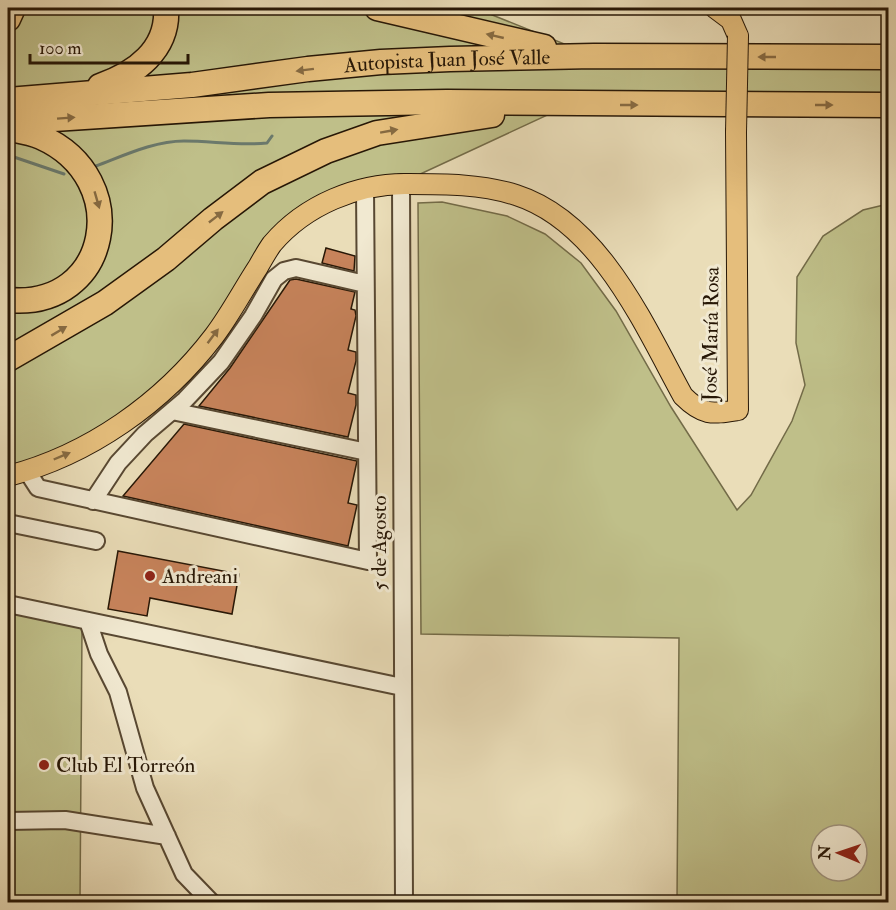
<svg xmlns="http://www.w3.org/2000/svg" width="896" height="910" font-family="'IM FELL Double Pica',serif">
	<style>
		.green { fill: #bfbf89; stroke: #736b48; stroke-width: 1.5; fill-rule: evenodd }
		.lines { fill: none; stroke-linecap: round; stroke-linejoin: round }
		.stream { stroke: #6b796c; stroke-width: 3 }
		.building { fill: #c7835b; stroke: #271706; stroke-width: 1.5 }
		.minor-casing { stroke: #584832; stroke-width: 20 }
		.major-casing { stroke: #271706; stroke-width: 22 }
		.highway-casing { stroke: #271706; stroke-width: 27 }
		.minor { stroke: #f1e9d1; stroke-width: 16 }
		.major { stroke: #e5be7c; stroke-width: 20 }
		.highway { stroke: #e5be7c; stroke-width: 24 }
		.major-bridge-casing { stroke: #271706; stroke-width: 22; stroke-linecap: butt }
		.major-bridge { stroke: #e5be7c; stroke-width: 20 }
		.oneway { fill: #866a41 }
		.poi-dot { fill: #8f2418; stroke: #f1e9d1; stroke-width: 2 }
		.labels { text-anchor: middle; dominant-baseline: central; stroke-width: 6; stroke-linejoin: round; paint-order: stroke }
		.street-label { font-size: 21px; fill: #271706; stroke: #f1e9d1 }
		.poi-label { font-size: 21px; fill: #271706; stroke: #f1e9d1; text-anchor: start }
	</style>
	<rect width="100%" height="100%" fill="#eaddb8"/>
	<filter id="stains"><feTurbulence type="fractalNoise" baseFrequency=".00333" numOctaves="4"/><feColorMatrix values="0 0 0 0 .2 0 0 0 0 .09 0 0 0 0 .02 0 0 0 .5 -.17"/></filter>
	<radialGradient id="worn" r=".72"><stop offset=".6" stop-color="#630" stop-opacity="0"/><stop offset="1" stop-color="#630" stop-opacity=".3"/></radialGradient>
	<!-- green -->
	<path class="green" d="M8,8h467l119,48 294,10v31l-317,7 -170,79 -102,36 -84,116 -73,74 -134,67z
		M442,202l65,14 38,18 36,29 35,48 55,96 66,103 14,-15 41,-74 13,-36 -9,-42 1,-66 26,-41 40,-26 25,-6v698h-211l2,-264 -258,-4 -3,-431zM821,835h36v36h-36z
		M8,612l74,16 -2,274h-72z"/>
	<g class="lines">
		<!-- stream -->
		<path class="stream" d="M8,155l56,19
			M96,166c27,-10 58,-25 88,-25 28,0 55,5 83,2l5,-7"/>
	</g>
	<!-- building -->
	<path class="building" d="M326,248l29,8 -1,15 -32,-8z
		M296,279l59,13 -4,17 4,1 1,6 -8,34 8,2v9l-8,32 8,2v10l-8,32 -149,-31 31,-38 60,-88z
		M184,424l173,37 -9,42 9,2 -9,41 -225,-50z
		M118,551l121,23 -7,40 -82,-16 -3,18 -39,-7z"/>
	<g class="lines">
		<defs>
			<path id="minor" d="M401,183l3,719
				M172,411l195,41
				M27,471l11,17 330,73 -3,-373
				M93,501l25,-38 27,-29 40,-34 36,-38 32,-46 21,-37 10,-8 12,-3 69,16
				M8,523l88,18
				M8,604l394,83
				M88,621l11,33 19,38 27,96 39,86 27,28
				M8,821l57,-1 102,16"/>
			<path id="major" d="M715,8l16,12 7,16
				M8,476c81,-21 155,-73 206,-140 16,-21 29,-46 44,-69 4,-7 9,-16 14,-23 33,-39 86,-61 136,-60 37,0 73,0 108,11 84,27 128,130 167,201 20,20 29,18 55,14l-2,-278"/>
			<g id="highway">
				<path d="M377,8l167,39"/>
				<path d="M8,19l5,-11"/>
				<path d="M100,86c35,-12 69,-36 66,-78"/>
				<path id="s1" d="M8,100l184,-15 116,-16 73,-7 69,-3 144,-3 294,1"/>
				<path d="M8,122l261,-17 178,-3 441,3"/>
				<path d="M8,300c102,10 127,-121 33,-163 -9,-4 -21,-6 -31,-8"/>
				<path d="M8,359l97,-56 61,-44 47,-40 49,-37 64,-31 51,-18 115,-18"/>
			</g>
		</defs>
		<!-- minor casing -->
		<use href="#minor" class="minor-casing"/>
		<!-- major casing -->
		<use href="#major" class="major-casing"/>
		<!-- highway casing -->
		<use href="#highway" class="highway-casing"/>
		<!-- minor -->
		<use href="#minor" class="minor"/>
		<!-- major -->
		<use href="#major" class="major"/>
		<!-- highway -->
		<use href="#highway" class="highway"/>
		<defs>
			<path id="major-bridge" d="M736,132l2,-96"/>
		</defs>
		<!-- major-bridge casing -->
		<use href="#major-bridge" class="major-bridge-casing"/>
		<!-- major-bridge -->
		<use href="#major-bridge" class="major-bridge"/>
	</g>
	<!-- one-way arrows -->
	<defs><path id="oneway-solid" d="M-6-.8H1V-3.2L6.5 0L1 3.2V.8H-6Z" transform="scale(1.5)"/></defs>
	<g class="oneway">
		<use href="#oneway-solid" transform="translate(495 36) rotate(-167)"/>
		<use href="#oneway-solid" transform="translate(767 57) rotate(-180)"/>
		<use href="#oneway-solid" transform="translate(305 70) rotate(173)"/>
		<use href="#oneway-solid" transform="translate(629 105)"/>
		<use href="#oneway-solid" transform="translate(824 105)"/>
		<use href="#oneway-solid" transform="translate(66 118) rotate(-4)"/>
		<use href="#oneway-solid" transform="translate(389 131) rotate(-10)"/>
		<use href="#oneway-solid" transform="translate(97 200) rotate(74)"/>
		<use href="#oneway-solid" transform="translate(216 217) rotate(-38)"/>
		<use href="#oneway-solid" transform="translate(59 331) rotate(-31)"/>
		<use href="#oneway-solid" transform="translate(213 336) rotate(-53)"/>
		<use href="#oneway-solid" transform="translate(62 456) rotate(-23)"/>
	</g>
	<!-- markers -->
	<g class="poi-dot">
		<circle cx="150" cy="576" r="6"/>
		<circle cx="44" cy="765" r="6"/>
	</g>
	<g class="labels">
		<!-- street labels -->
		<g class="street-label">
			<text stroke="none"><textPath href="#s1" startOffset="441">Autopista Juan José Valle</textPath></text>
			<text transform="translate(711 334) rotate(-89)">José María Rosa</text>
			<text transform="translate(379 543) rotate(-90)">5 de Agosto</text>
		</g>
		<!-- poi labels -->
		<g class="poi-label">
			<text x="162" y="576">Andreani</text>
			<text x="56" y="765">Club El Torreón</text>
		</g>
	</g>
	<!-- margin -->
	<rect width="896" height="910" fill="none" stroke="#eaddb8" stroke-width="30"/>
	<rect x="9" y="9" width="878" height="892" fill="none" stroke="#271706" stroke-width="3"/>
	<rect x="15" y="15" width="866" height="880" fill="none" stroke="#271706" stroke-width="1.5"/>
	<!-- north arrow -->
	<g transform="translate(839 853) rotate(272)"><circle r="28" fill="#f1e9d1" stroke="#a09580" stroke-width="1.5"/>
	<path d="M0-4.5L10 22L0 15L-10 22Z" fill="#8f2418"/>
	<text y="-9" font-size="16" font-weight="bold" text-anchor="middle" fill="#271706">N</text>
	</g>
	<!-- scale -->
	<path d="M30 54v9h158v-9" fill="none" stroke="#271706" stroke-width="3"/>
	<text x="39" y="54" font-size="18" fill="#271706" stroke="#f1e9d1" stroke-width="4.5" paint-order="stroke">100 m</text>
	<rect width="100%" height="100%" filter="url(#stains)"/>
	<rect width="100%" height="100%" fill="url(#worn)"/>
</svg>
